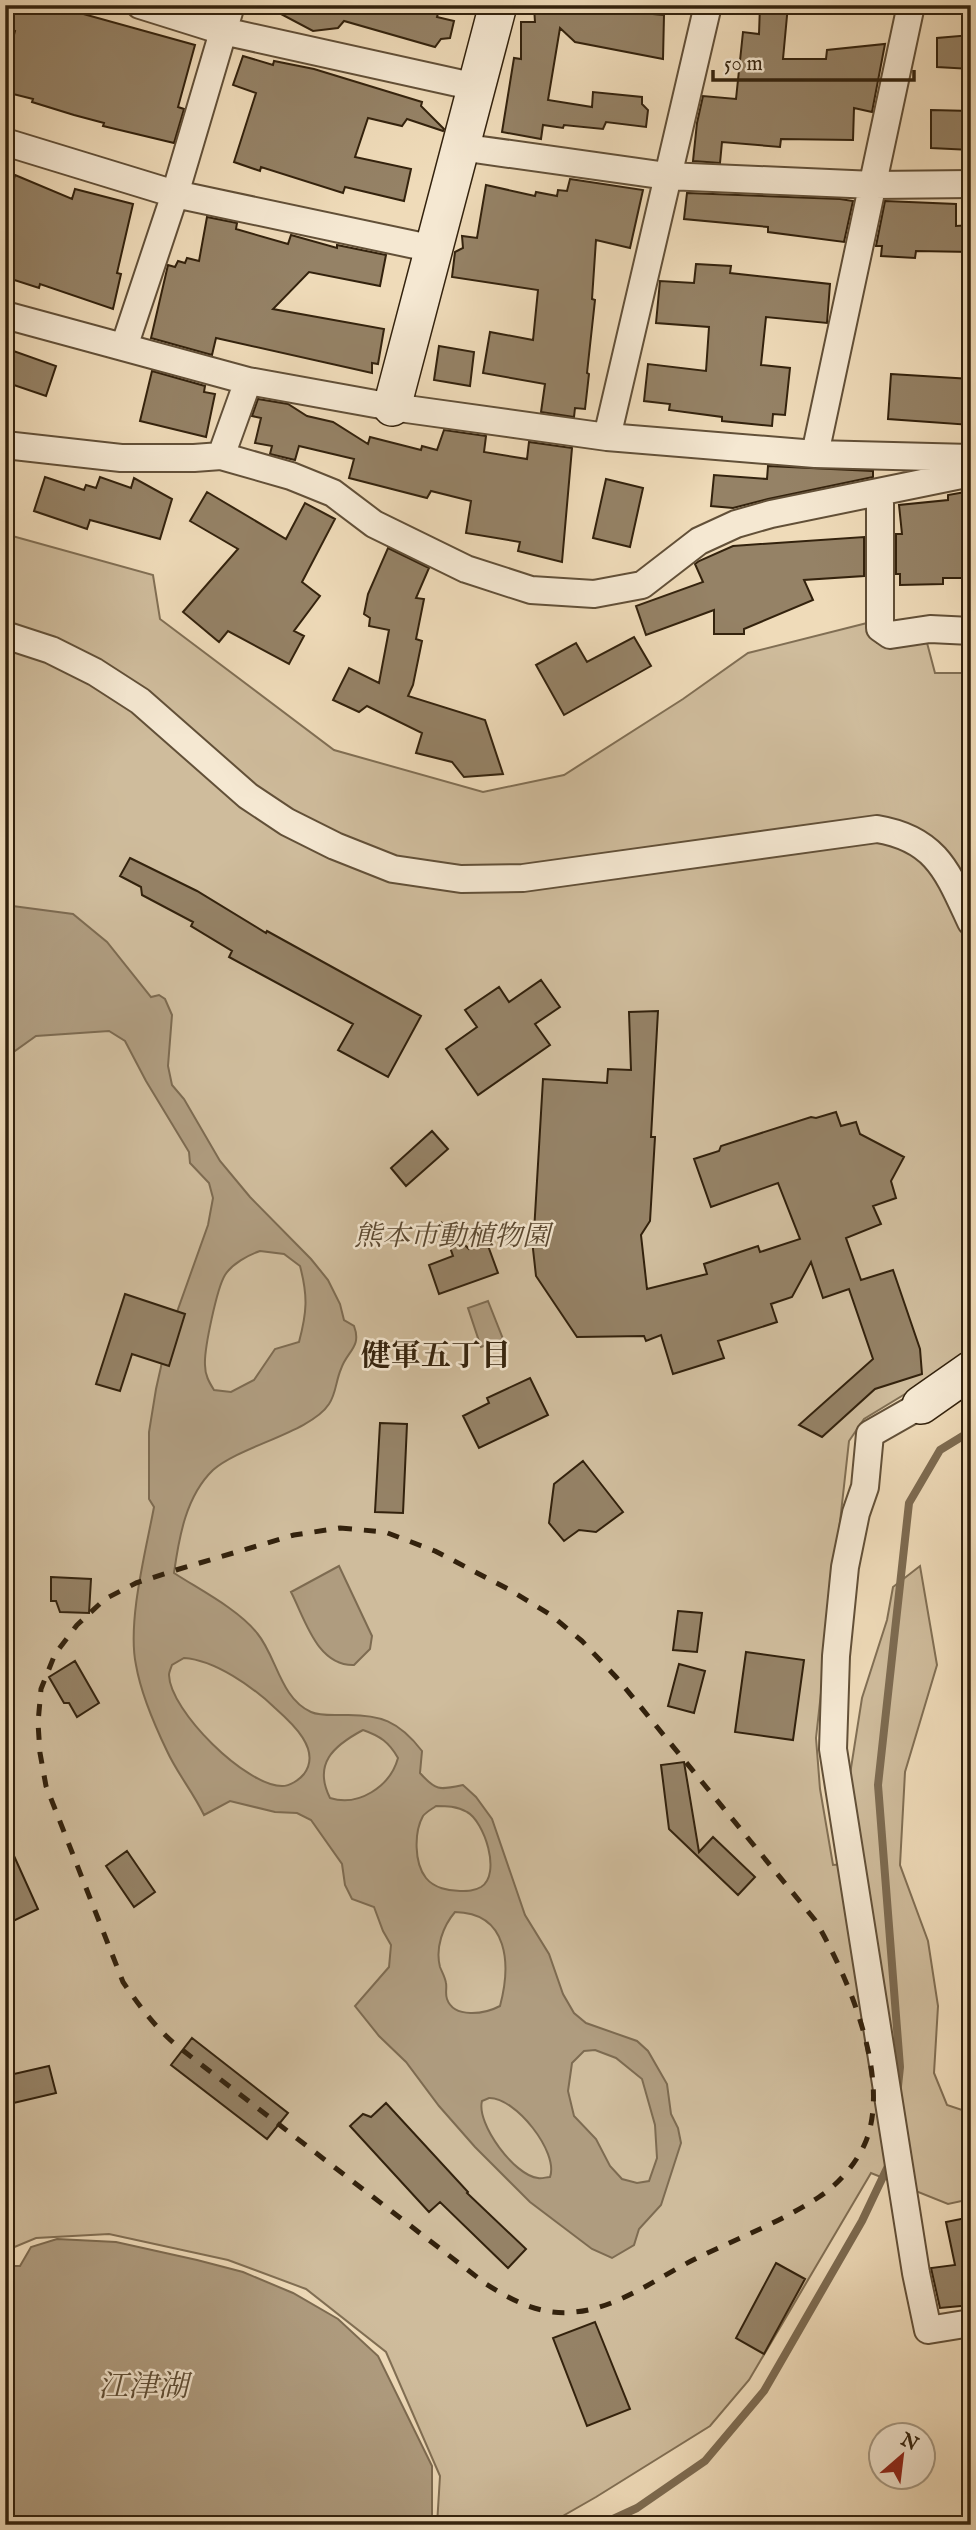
<svg xmlns="http://www.w3.org/2000/svg" width="976" height="2530" font-family="'IM FELL English','Noto Serif JP',serif">
	<style>
		.green { fill: #cfbc9c; stroke: #816f54; stroke-width: 2 }
		.water { fill: #af9c7f; stroke: #7d6b51; stroke-width: 2; fill-rule: evenodd }
		.lines { fill: none; stroke-linecap: round; stroke-linejoin: round }
		.stream { stroke: #7d6b51; stroke-width: 8 }
		.building { fill: #958266; stroke: #33220d; stroke-width: 2 }
		.street-casing { stroke: #625038; stroke-width: 30 }
		.secondary-casing { stroke: #33220d; stroke-width: 40 }
		.street { stroke: #f5e8d2; stroke-width: 26 }
		.secondary { stroke: #f5e8d2; stroke-width: 37 }
		.rail { stroke: #33220d; stroke-width: 5; stroke-dasharray: 12 12; stroke-linecap: butt }
		.labels { text-anchor: middle; dominant-baseline: central; stroke-width: 5; stroke-linejoin: round; paint-order: stroke }
		.park-label { font-size: 28px; font-style: italic; fill: #5a4831; stroke: #f5e8d2 }
		.neighbourhood-label { font-size: 30px; font-weight: bold; fill: #33220d; stroke: #f5e8d2 }
		.water-label { font-size: 30px; font-style: italic; fill: #5e4d35; stroke: #f5e8d2 }
	</style>
	<rect width="100%" height="100%" fill="#efdbb9"/>
	<filter id="stains"><feTurbulence type="fractalNoise" baseFrequency=".00286" numOctaves="4"/><feColorMatrix values="0 0 0 0 .2 0 0 0 0 .09 0 0 0 0 .02 0 0 0 .5 -.17"/></filter>
	<radialGradient id="worn" r=".72"><stop offset=".6" stop-color="#630" stop-opacity="0"/><stop offset="1" stop-color="#630" stop-opacity=".3"/></radialGradient>
	<!-- green -->
	<path class="green" d="M5,534l148,41 7,44 174,131 149,42 81,-17 119,-76 65,-46 123,-31 6,21 49,-4 9,34h36v681l-107,65 -15,22 -33,297 4,51 13,76 11,-1 -1,-45 19,-121 25,-78 6,-33 27,-21 17,99 -32,107 -5,93 28,76 10,65 -4,67 13,32 24,8v86l-23,5 -77,-31 -122,207 -39,46 -114,71 -49,28h-110l3,-49 -54,-124 -80,-63 -78,-29 -119,-26 -73,4 -31,13z"/>
	<!-- water -->
	<path class="water" d="M5,905l68,9 34,28 44,55 8,-2 6,4 7,16 -4,51 4,19 12,14 36,62 30,36 61,62 17,21 12,24 4,16 10,6c8,21 -7,25 -13,43 -5,11 -5,25 -12,35 -18,28 -89,42 -116,66 -27,26 -34,67 -39,103 26,17 64,36 83,60 20,24 23,65 54,79 9,4 22,3 32,3 37,-1 56,6 79,36l-2,22c16,18 19,17 43,12l13,12 16,22 33,96 24,39 14,40 11,19 12,10 51,18 11,10 19,33 4,30 7,14 3,15 -20,62 -22,24 -5,16 -22,13 -20,-9 -62,-47 -55,-55 -36,-41 -33,-44 -27,-26 -24,-30 34,-39 2,-22 -8,-14 -9,-24 -22,-8 -7,-14 -3,-21 -31,-44 -14,-7 -22,-1 -45,-11 -26,14c-11,-23 -27,-42 -37,-64 -13,-27 -26,-57 -31,-86 -9,-43 10,-115 18,-158l-5,-8v-67l7,-43 11,-49 41,-115 5,-27 -4,-15 -19,-20 -1,-11 -43,-71 -21,-40 -16,-10 -73,5 -31,22zM260,1251l24,3 16,12c8,30 7,46 -1,76l-24,7 -21,31 -23,12 -17,-2c-5,-8 -9,-15 -9,-25 -1,-16 12,-77 20,-90 7,-11 23,-20 35,-24zM184,1658c31,2 69,29 91,50 17,15 47,42 29,66 -5,6 -14,12 -22,12 -36,0 -112,-75 -113,-111 0,-3 2,-7 3,-10zM363,1730c17,6 26,12 35,28 -8,29 -40,49 -68,40 -17,-34 3,-52 33,-68zM436,1806c10,0 21,0 31,6 17,9 35,62 14,75 -7,4 -13,4 -21,4 -11,0 -26,-3 -34,-13 -12,-15 -12,-46 -3,-62 3,-4 9,-7 13,-10zM455,1912c54,1 56,53 45,94 -15,8 -46,13 -53,-7 -2,-5 0,-11 -1,-16 -1,-6 -4,-11 -6,-16 -5,-19 3,-41 15,-55zM595,2050l21,8 26,21 13,46 2,33 -8,23 -12,2 -15,-4 -12,-13 -14,-27 -22,-23 -6,-25 4,-28 12,-12zM489,2098c26,-1 70,54 61,79 -4,0 -8,2 -12,1 -23,-2 -62,-54 -56,-77z
		M488,1301l15,38 -22,8 -13,-39z
		M339,1566l33,70 -2,13 -16,16c-37,1 -49,-46 -63,-73z
		M57,2239l59,3 81,18 46,12 50,21 45,26 40,37 54,110v59h-427v-259h15l11,-19z"/>
	<g class="lines">
		<!-- stream -->
		<path class="stream" d="M967,1163l3,-103
			M898,2086l2,-19 -22,-282 31,-282 31,-53 31,-19
			M600,2525l37,-17 68,-47 59,-70 98,-170 28,-59"/>
	</g>
	<!-- building -->
	<path class="building" d="M5,5h46l144,40 -17,62 6,2 -10,34 -71,-17 1,-3 -30,-8 -42,-13 1,-3 -28,-7v-23l10,-38 -10,-3z
		M264,5h156l19,5 -2,7 17,4 -4,17 -9,1 -6,8 -91,-26 -6,7 -25,3z
		M760,5h28l-5,54h43l1,-9 58,-6 -13,68 -18,-4 -1,32 -72,-1 -1,8 -58,-5 -2,21 -27,-2 4,-38 6,-27 33,3 7,-67 16,2z
		M534,7l50,1 80,7 -1,44 -88,-17 -15,-14 -12,72 44,7 1,-15 49,5v7l6,6 -2,17 -40,-5 -3,7 -39,-4 -1,3 -20,-3 -2,14 -39,-7 12,-74 7,1v-37h14z
		M971,35v34l-34,-2v-29z
		M243,56l30,9 1,-4 40,8 108,33 -1,4 23,23 -1,2 -36,-12 -5,7 -34,-8 -13,39 56,12 -7,32 -59,-14 -2,6 -82,-26 -1,4 -26,-9 22,-69 -23,-8z
		M931,110l40,1v39l-40,-2z
		M15,175l57,24 3,-10 58,15 -16,69 4,1 -8,35 -73,-25 -1,4 -34,-11v-65z
		M570,179l73,11 -13,58 -34,-8 -4,59 3,1 -8,73 2,1 -4,35 -10,-1 -1,9 -33,-5 4,-28 -62,-11 7,-41 43,8 5,-50 -86,-13 3,-25 8,-4 -1,-12 15,2 9,-53 49,11 1,-4 21,4 1,-6 9,1z
		M687,193l153,6 13,2 -9,41 -76,-10v-5l-84,-8z
		M885,201l71,3v22l15,-1v27l-55,-1 -1,7 -34,-2 1,-10h-6z
		M207,217l30,6 -1,6 52,15 3,-9 46,13v-3l49,10 -6,31 -71,-14 -36,37 111,20 -6,35 -6,-1v10l-156,-35 -4,17 -61,-17 17,-73 7,2 3,-6 7,2 2,-5 12,3z
		M696,264l35,2 -1,7 100,11 -3,39 -61,-6 -5,48 29,3 -5,47 -12,-1 -1,12 -50,-5v-4l-53,-7 1,-6 -26,-3 4,-37 58,7 3,-44 -53,-4 4,-42 34,2z
		M439,346l35,6 -4,34 -36,-6z
		M5,348l51,18 -10,30 -41,-14z
		M152,371l53,15 -1,6 11,2 -9,43 -66,-16z
		M891,374l80,5v46l-83,-6z
		M258,399l30,5 19,12 26,6 35,22 2,-7 51,13 1,-4 15,4 7,-20 42,6 -2,16 43,7 2,-17 43,6 -10,114 -44,-11 2,-9 -54,-9 5,-32 -40,-10 -4,7 -78,-20 5,-19 -55,-13 -4,14 -25,-6 2,-8 -17,-3 6,-25 -9,-2z
		M768,466l105,5v6l-105,22 -35,9 -22,-2 3,-31 53,4z
		M45,477l39,13 2,-5 10,3 4,-11 31,11 3,-10 38,21 -12,40 -70,-19 -3,9 -53,-18z
		M606,479l37,9 -13,59 -37,-9z
		M971,491v87h-28v6l-43,1v-11h-4v-40h6l-3,-29 49,-5v-5z
		M207,492l79,47 19,-36 30,16 -33,63 18,14 -26,35 10,5 -15,28 -61,-33 -9,11 -36,-30 55,-63 -48,-28z
		M864,537v39l-60,4 9,20 -69,29v5h-30v-24l-68,25 -10,-29 67,-24 -8,-18 4,-3 34,-15z
		M388,548l41,20 -13,30 8,1 -8,40 6,2 -9,44 -5,11 77,24 18,54 -39,3 -12,-15 -36,-9 6,-20 -55,-27 -8,6 -26,-12 16,-32 30,15 10,-53 -20,-4 1,-8 -6,-4 4,-20z
		M634,637l17,29 -87,49 -28,-50 40,-22 11,19z
		M130,858l67,33 69,42 1,-2 154,85 -33,61 -50,-27 15,-26 -124,-67 3,-6 -41,-25 2,-4 -51,-27 -1,-8 -21,-11z
		M541,980l19,27 -25,17 15,21 -72,50 -32,-46 31,-22 -12,-17 34,-23 10,15z
		M658,1011l-7,126h4l-5,84 -9,14 6,54 60,-15 -3,-10 54,-18 2,6 40,-13 -22,-56 -67,24 -17,-48 25,-8 2,-5 90,-29 5,1 20,-6 5,14 15,-4 4,12 44,23 -13,24 5,17 -23,8 8,18 -35,14 15,42 32,-10 27,79 2,25 -47,15 -53,48 -23,-12 74,-66 -24,-70 -26,9 -12,-36 -19,35 -21,7 6,18 -59,19 6,17 -51,16 -12,-39 -15,6 -2,-5 -67,1 -41,-61 -3,-27 10,-170 64,4 1,-14 23,1 -2,-58z
		M432,1131l16,18 -42,37 -15,-18z
		M441,1222l28,27 18,-6 11,30 -59,21 -10,-29 24,-9z
		M125,1294l60,20 -16,52 -37,-12 -12,37 -24,-7z
		M530,1378l18,37 -69,33 -16,-32 26,-13 -2,-5z
		M380,1423l27,1 -4,89 -28,-1z
		M583,1461l40,51 -27,20 -17,-2 -15,11 -15,-18 5,-39z
		M51,1577l40,2 -2,34 -29,-1 -4,-11h-5z
		M678,1611l24,2 -5,39 -24,-2z
		M746,1652l58,8 -11,80 -58,-8z
		M75,1661l24,42 -22,14 -8,-14h-5l-15,-26z
		M679,1664l26,7 -11,42 -26,-7z
		M684,1762l15,90 14,-15 42,40 -17,18 -69,-66 -8,-64z
		M5,1836l33,73 -33,16z
		M127,1851l28,41 -21,15 -28,-41z
		M192,2038l96,75 -21,26 -96,-74z
		M49,2066l7,27 -51,12v-29z
		M386,2103l82,89 -1,1 59,56 -18,19 -68,-66 -11,10 -79,-86 13,-12 8,3z
		M971,2217v88l-31,3 -9,-40 24,-3 -9,-43z
		M776,2263l29,16 -41,75 -28,-16z
		M595,2322l35,87 -43,17 -34,-88z"/>
	<g class="lines">
		<defs>
			<path id="street" d="M140,5l83,26 253,56
				M5,142l170,52 259,55
				M460,147l207,29 207,9 97,-1
				M5,315l243,66 144,26 215,30 208,17 156,4
				M124,347l51,-153 56,-189
				M607,437l101,-432
				M5,445l116,13h73l27,-2 70,20 42,17 41,31 92,45 65,21 63,4 48,-9 57,-44 37,-17 35,-10 200,-41
				M815,454l96,-449
				M221,456l27,-75
				M880,494v134l10,7 40,-6 41,2
				M5,635l46,15 44,22 45,29 108,95 39,26 48,24 58,23 68,10 62,-1 354,-49c60,10 71,44 94,93
				M921,1405l-51,29 -5,53 -9,26 -11,54 -9,89 -3,93 83,524 12,57 43,-7"/>
			<path id="secondary" d="M392,407l106,-402
				M921,1405l50,-35"/>
		</defs>
		<!-- street casing -->
		<use href="#street" class="street-casing"/>
		<!-- secondary casing -->
		<use href="#secondary" class="secondary-casing"/>
		<!-- street -->
		<use href="#street" class="street"/>
		<!-- secondary -->
		<use href="#secondary" class="secondary"/>
		<!-- rail -->
		<path class="rail" d="M340,1528l45,4 50,19 75,39 41,25 31,26 35,37 198,242c33,56 76,157 51,221 -9,22 -28,44 -47,56 -38,25 -83,42 -124,62 -38,19 -77,49 -120,53 -34,4 -62,-11 -89,-28l-305,-235c-24,-19 -41,-42 -58,-67l-77,-196 -6,-33 -2,-30 3,-34 14,-35 22,-29 28,-26 31,-16 40,-13 118,-35z"/>
	</g>
	<g class="labels">
		<!-- park labels -->
		<g class="park-label">
			<text x="452" y="1237">熊本市動植物園</text>
		</g>
		<!-- neighbourhood labels -->
		<g class="neighbourhood-label">
			<text x="436" y="1357">健軍五丁目</text>
		</g>
		<!-- water labels -->
		<g class="water-label">
			<text x="143" y="2388">江津湖</text>
		</g>
	</g>
	<!-- margin -->
	<rect width="976" height="2530" fill="none" stroke="#efdbb9" stroke-width="28"/>
	<rect x="7" y="7" width="962" height="2516" fill="none" stroke="#33220d" stroke-width="3.5"/>
	<rect x="14" y="14" width="948" height="2502" fill="none" stroke="#33220d" stroke-width="2"/>
	<!-- north arrow -->
	<g transform="translate(902 2456) rotate(28)"><circle r="33" fill="#f5e8d2" stroke="#a79983" stroke-width="2"/>
	<path d="M0-5L12 26L0 18L-12 26Z" fill="#8f2418"/>
	<text y="-10" font-size="19" font-weight="bold" text-anchor="middle" fill="#33220d">N</text>
	</g>
	<!-- scale -->
	<path d="M713 70v10h201v-10" fill="none" stroke="#33220d" stroke-width="3.5"/>
	<text x="724" y="70" font-size="21" fill="#33220d" stroke="#f5e8d2" stroke-width="5" paint-order="stroke">50 m</text>
	<rect width="100%" height="100%" filter="url(#stains)"/>
	<rect width="100%" height="100%" fill="url(#worn)"/>
</svg>
